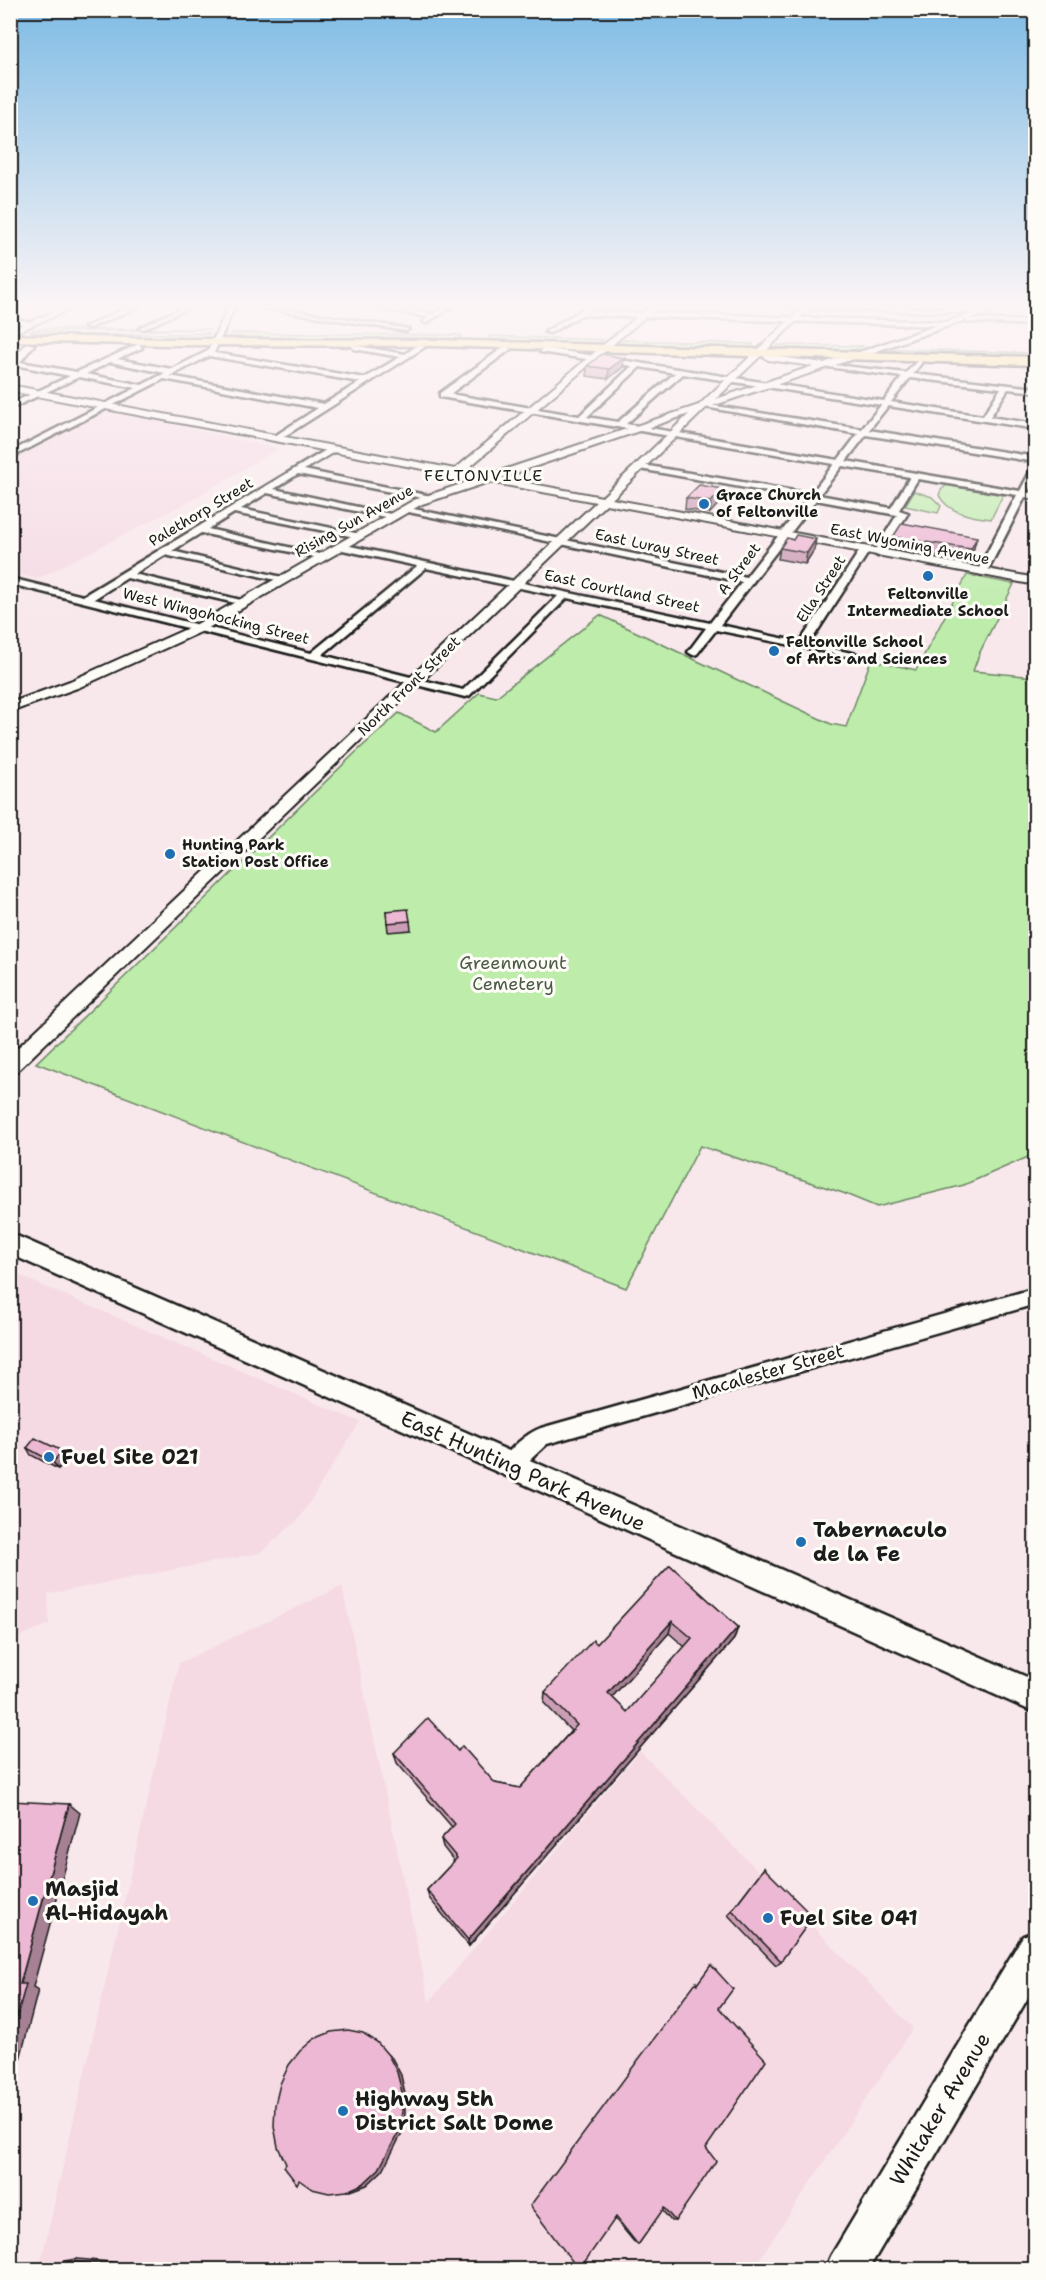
<svg xmlns="http://www.w3.org/2000/svg" width="1046" height="2280" font-family="'Shantell Sans',sans-serif">
	<style>
		.built { fill: #f5dae4 }
		.green { fill: #bdecab; stroke: #6c8464; stroke-width: 1.5 }
		.lines { fill: none; stroke-linecap: round; stroke-linejoin: round }
		.minor-casing { stroke: #1c1c1c; stroke-width: 5 }
		.tertiary-casing { stroke: #1c1c1c; stroke-width: 4 }
		.secondary-casing { stroke: #1c1c1c; stroke-width: 5 }
		.trunk-casing { stroke: #1c1c1c; stroke-width: 5 }
		.minor { fill: #fdfcf7; fill-rule: evenodd }
		.tertiary { fill: #fdfcf7; fill-rule: evenodd }
		.secondary { fill: #fdfcf7; fill-rule: evenodd }
		.trunk { fill: #f6e281; fill-rule: evenodd }
		.wall { fill: #cc9eb5; stroke: #1c1c1c; stroke-width: 1.5; fill-rule: evenodd }
		.shaded-wall { fill: #a68194; stroke: #1c1c1c; stroke-width: 1.5 }
		.building { fill: #edb8d3; stroke: #1c1c1c; stroke-width: 1.5; fill-rule: evenodd }
		.poi-dot { fill: #1f6fb2; stroke: #fdfcf7; stroke-width: 2 }
		.labels { text-anchor: middle; dominant-baseline: central; stroke-width: 6; stroke-linejoin: round; paint-order: stroke }
		.far-poi-label { font-size: 15px; font-weight: bold; fill: #1c1c1c; stroke: #fdfcf7; text-anchor: start }
		.far-street-label { font-size: 15px; fill: #1c1c1c; stroke: #fdfcf7 }
		.far-neighbourhood-label { font-size: 16px; letter-spacing: 1.5px; fill: #1c1c1c; stroke: #fdfcf7 }
		.park-label { font-size: 18px; fill: #4c5a47; stroke: #fdfcf7 }
		.street-label { font-size: 18px; fill: #1c1c1c; stroke: #fdfcf7 }
		.near-poi-label { font-size: 21px; font-weight: bold; fill: #1c1c1c; stroke: #fdfcf7; text-anchor: start }
		.near-street-label { font-size: 21px; fill: #1c1c1c; stroke: #fdfcf7 }
	</style>
	<rect width="100%" height="100%" fill="#f8e8ec"/>
	<filter id="ink" filterUnits="userSpaceOnUse"><feTurbulence type="fractalNoise" baseFrequency=".0167" numOctaves="2"/><feDisplacementMap in="SourceGraphic" scale="12" xChannelSelector="R" yChannelSelector="G"/><feConvolveMatrix kernelMatrix="1 2 1 2 8 2 1 2 1" color-interpolation-filters="sRGB"/></filter>
	<g filter="url(#ink)">
		<!-- built -->
		<path class="built" d="M106,410l173,38 -87,52 -155,79 -26,-6v-112z
			M11,1272l349,150 -61,97 -39,34 -212,41 1,30 -38,16z
			M342,1586l87,416 211,-251 273,277 -160,241 -714,1 140,-607z"/>
		<!-- green -->
		<path class="green" d="M36,329h174l-180,3z
			M209,333l-3,6 -160,-3z
			M231,333l230,2 -3,7 -230,-2z
			M490,336l114,4 -9,5 -66,-1v-2l-41,1z
			M624,340l129,4 -5,6 -130,-4z
			M778,345l86,1 -17,6 -74,-1z
			M895,349l140,4 1,6 -158,-5z
			M947,485l56,10 -12,24c-18,-2 -44,-6 -52,-24l2,-5z
			M914,491l18,6 9,9 -3,7 -33,-7z
			M967,575l47,9 -34,68 -7,19 62,6v477l-71,31 -87,22 -34,-14 -143,-47 -74,142 -590,-225 318,-309 45,-41 37,19 43,-39 17,4 104,-82 231,109 15,3 25,-67 45,10z"/>
		<g class="lines">
			<defs>
				<path id="minor" d="M132,306h8l-50,22 -5,-1z
					M185,306h7l-48,23 -5,-1z
					M229,306h6l-21,47 151,25 35,-21 -46,-8 -3,-4 54,9 13,-9 7,2 -148,94 -7,-2 48,-31 -154,-29 -154,79v-6l126,-64 -57,-11 -69,32v-5l60,-28 -55,-11 -5,2v-5l17,-19 7,2 -14,17 57,10 62,-28 3,4 -25,11 55,10 36,-18zM209,356l151,26 -36,22 -154,-28zM110,362l55,11 -23,12 -56,-11z
					M252,306h13l144,23 -3,2z
					M363,306h13l57,8 14,-8h7l-28,17 -3,-2 5,-4z
					M588,306l3,2 -4,3 360,11 3,2 -3,2 -366,-11 -31,18 -5,-1z
					M786,306l199,3 3,2 -3,2 -196,-5z
					M998,306h38v4l-35,-2z
					M10,318l25,5 -3,2 -22,-3z
					M968,319l68,2v4l-70,-3z
					M504,347l7,2 -61,45 129,22 53,-50 -92,-14 3,-4 341,53 18,-24 -81,-11 4,-2 81,9 12,-13 4,2 -9,12 123,14v4l-28,-3 -18,28 46,7v5l-148,-23 -19,24 167,27v5l-170,-27 -20,26 174,30 12,-23 4,-2v11l-8,15 8,1v6l-11,-2 -38,75 -5,3 -5,-3 40,-77 -99,-16 -19,31 9,3 -25,40 -5,3 -5,-3 24,-38 -81,-15 -96,125 80,17 60,-92 5,-3 5,3 -61,94 57,12v4l-150,-30 -19,24 -4,1 -5,-3 18,-24 -139,-30 -98,98 -4,1 -455,-113v-6l73,18 248,-149 3,1v4l-30,18 127,26 -4,3 -129,-25 -24,15 126,27 -5,3 -128,-26 -26,16 124,26 -5,3 -126,-25 -26,16 120,27 -5,3 -122,-26 -29,18 118,28 -5,3 -120,-27 -31,19 115,28 -5,3 -117,-27 -33,21 217,54 106,-87 -79,-17 -2,-2 5,-3 369,79 32,-41 -343,-72 5,-3 342,70 61,-78 -167,-30 -4,-3 1,-2 174,30 23,-30 -394,-67v-4zM640,367l35,6 -57,49 -31,-5zM683,374l198,31 -19,24 -159,-25 -4,2 159,28 -20,26 -212,-36zM910,378l91,10 -18,28 -92,-14zM842,466l68,11 -19,31 -72,-13zM426,568l132,28 -95,94 -141,-35z
					M1036,1288v16l-489,140 -30,28 -7,2 -7,-2 -3,-7c6,-14 27,-32 41,-37z"/>
				<path id="tertiary" d="M68,306h10l-68,29v-5z
					M650,306h8l-193,165 23,4 211,-70 105,-99h8l-96,93 97,-33 -45,-6 -4,-3 1,-2 59,8 20,-7 3,1v4l-141,47 -94,91 424,79v7l-430,-81 -589,567 -7,1v-17l586,-553 -107,-20 -67,22 -219,127 -123,56 -70,25v-9l60,-22 125,-56 219,-125 62,-21 -17,-3 -9,5 -5,-3 4,-4 -439,-83v-6l445,84zM689,414l-87,83 -101,-19z"/>
				<path id="secondary" d="M993,306h13l-158,55 -9,-2z
					M10,1233l1026,448v32l-1026,-459z
					M1036,1931v53l-168,286h-43l6,-14 192,-320z"/>
				<path id="trunk" d="M10,335l158,4 266,1 602,17v8l-602,-19 -266,-1 -158,-4z"/>
			</defs>
			<!-- minor casing -->
			<use href="#minor" class="minor-casing"/>
			<!-- tertiary casing -->
			<use href="#tertiary" class="tertiary-casing"/>
			<!-- secondary casing -->
			<use href="#secondary" class="secondary-casing"/>
			<!-- trunk casing -->
			<use href="#trunk" class="trunk-casing"/>
			<!-- minor -->
			<use href="#minor" class="minor"/>
			<!-- tertiary -->
			<use href="#tertiary" class="tertiary"/>
			<!-- secondary -->
			<use href="#secondary" class="secondary"/>
			<!-- trunk -->
			<use href="#trunk" class="trunk"/>
		</g>
		<!-- wall -->
		<path class="wall" d="M587,366l36,1 -15,12 -21,-3z
			M686,498l36,2 -12,13 -25,-4z
			M893,537l81,11 -6,13 -77,-13z
			M793,540l21,10 -9,14 -27,-5 2,-11z
			M386,911l24,10 1,9 -23,2z
			M27,1448l40,11 -9,10 -27,-14z
			M670,1565l68,62 -4,12 -265,307 -40,-48 -2,-8 27,-29 -11,-14 -2,-8 11,-12 -55,-64 -3,-10 64,-2 37,32 25,5 51,-57 -27,-28 1,-11 52,-48zM669,1633l16,14 -58,65 -15,-15z
			M764,1868l17,93 -5,4 -48,-50z
			M719,2008l-13,140 -31,73h-4l-9,-11 -24,35 -3,-2 -20,-24z
			M77,2259l67,6 -1,5h-81l2,-9z"/>
		<!-- shaded-wall -->
		<path class="shaded-wall" d="M624,358l-1,9 -15,12 1,-10z
			M723,489l-1,11 -12,13 1,-11z
			M977,537l-3,11 -6,13 3,-12z
			M816,539l-2,11 -9,14 2,-11z
			M10,1397l4,6 -4,5z
			M62,1451l5,8 -9,10 -5,-7z
			M672,1621l-3,12 -63,71 2,-11z
			M738,1627l-4,12 -265,307 -1,-6z
			M69,1804l11,9 -47,174 5,3 -20,77 -8,-2v-24l10,-57z
			M388,2055l4,3 9,17 4,19v20l-4,21 -18,35 -16,15 -16,6h-4z
			M144,2265l-1,5h-10v-3z"/>
		<!-- building -->
		<path class="building" d="M602,354l22,4 -15,11 -22,-3z
			M699,485l24,4 -12,13 -25,-4z
			M902,523l75,14 -6,12 -78,-12z
			M796,535l20,4 -9,14 -27,-5 7,-10 6,2z
			M408,909l2,12 -23,2 -1,-12z
			M35,1438l27,13 -9,11 -26,-14z
			M670,1565l68,62 -270,313 -41,-50 30,-32 -16,-19 14,-15 -61,-71 34,-35 30,33 4,-5 33,37 25,5 57,-63 -32,-33 48,-52 4,4zM672,1621l20,17 -65,74 -19,-19z
			M10,1801l59,3 -49,180h6l-16,57z
			M764,1868l49,49 -32,44 -49,-51z
			M711,1965l22,24 -14,19 47,52 -60,88 10,13 -41,60 -11,-13 -26,37 -22,-28 -37,53 -49,-64 166,-224 1,2z
			M348,2030l15,3 14,9 11,13 9,17 5,20v20l-4,21 -19,36 -16,15 -16,7 -18,2 -17,-4 -13,-9 -2,4 -13,-17 2,-3 -8,-17 -4,-21 1,-21 5,-21 9,-19 11,-14 14,-12 17,-7z
			M64,2261l69,6v3h-71z"/>
	</g>
	<!-- sky -->
	<linearGradient id="sky" x2="0" y2="1"><stop stop-color="#7ebbe5"/><stop offset="0.49" stop-color="#fcf5f6"/><stop offset="1" stop-color="#fcf5f6" stop-opacity="0"/></linearGradient>
	<rect width="1046" height="625" fill="url(#sky)"/>
	<!-- markers -->
	<g class="poi-dot">
		<circle cx="704" cy="504" r="6"/>
		<circle cx="928" cy="576" r="6"/>
		<circle cx="774" cy="651" r="6"/>
		<circle cx="170" cy="854" r="6"/>
		<circle cx="49" cy="1457" r="6"/>
		<circle cx="801" cy="1542" r="6"/>
		<circle cx="33" cy="1901" r="6"/>
		<circle cx="768" cy="1918" r="6"/>
		<circle cx="343" cy="2111" r="6"/>
	</g>
	<g class="labels">
		<!-- far-poi labels -->
		<g class="far-poi-label">
			<text x="716" y="495">Grace Church<tspan x="716" dy="17">of Feltonville</tspan></text>
			<text x="928" y="594" text-anchor="middle">Feltonville<tspan x="928" dy="17">Intermediate School</tspan></text>
			<text x="786" y="642">Feltonville School<tspan x="786" dy="17">of Arts and Sciences</tspan></text>
			<text x="182" y="845">Hunting Park<tspan x="182" dy="17">Station Post Office</tspan></text>
		</g>
		<!-- far-street labels -->
		<g class="far-street-label">
			<text transform="translate(201 512) rotate(-31)">Palethorp Street</text>
			<text transform="translate(354 521) rotate(-29)">Rising Sun Avenue</text>
			<text transform="translate(910 544) rotate(11)">East Wyoming Avenue</text>
			<text transform="translate(657 547) rotate(12)">East Luray Street</text>
			<text transform="translate(739 569) rotate(-53)">A Street</text>
			<text transform="translate(821 589) rotate(-57)">Ella Street</text>
			<text transform="translate(622 591) rotate(12)">East Courtland Street</text>
			<text transform="translate(216 616) rotate(14)">West Wingohocking Street</text>
			<text transform="translate(409 686) rotate(-44)">North Front Street</text>
		</g>
		<!-- far-neighbourhood labels -->
		<g class="far-neighbourhood-label">
			<text x="484" y="475">FELTONVILLE</text>
		</g>
		<!-- park labels -->
		<g class="park-label">
			<text x="513" y="963">Greenmount<tspan x="513" dy="21">Cemetery</tspan></text>
		</g>
		<!-- street labels -->
		<g class="street-label">
			<text transform="translate(768 1372) rotate(-16)">Macalester Street</text>
		</g>
		<!-- near-poi labels -->
		<g class="near-poi-label">
			<text x="61" y="1457">Fuel Site 021</text>
			<text x="813" y="1530">Tabernaculo<tspan x="813" dy="24">de la Fe</tspan></text>
			<text x="45" y="1889">Masjid<tspan x="45" dy="24">Al-Hidayah</tspan></text>
			<text x="780" y="1918">Fuel Site 041</text>
			<text x="355" y="2099">Highway 5th<tspan x="355" dy="24">District Salt Dome</tspan></text>
		</g>
		<!-- near-street labels -->
		<g class="near-street-label">
			<text transform="translate(523 1471) rotate(24)">East Hunting Park Avenue</text>
			<text transform="translate(940 2109) rotate(-59)">Whitaker Avenue</text>
		</g>
	</g>
	<!-- margin -->
	<rect width="1046" height="2280" fill="none" stroke="#fdfcf7" stroke-width="36"/>
	<rect x="18" y="18" width="1010" height="2244" fill="none" stroke="#1c1c1c" stroke-width="2" filter="url(#ink)"/>
</svg>
